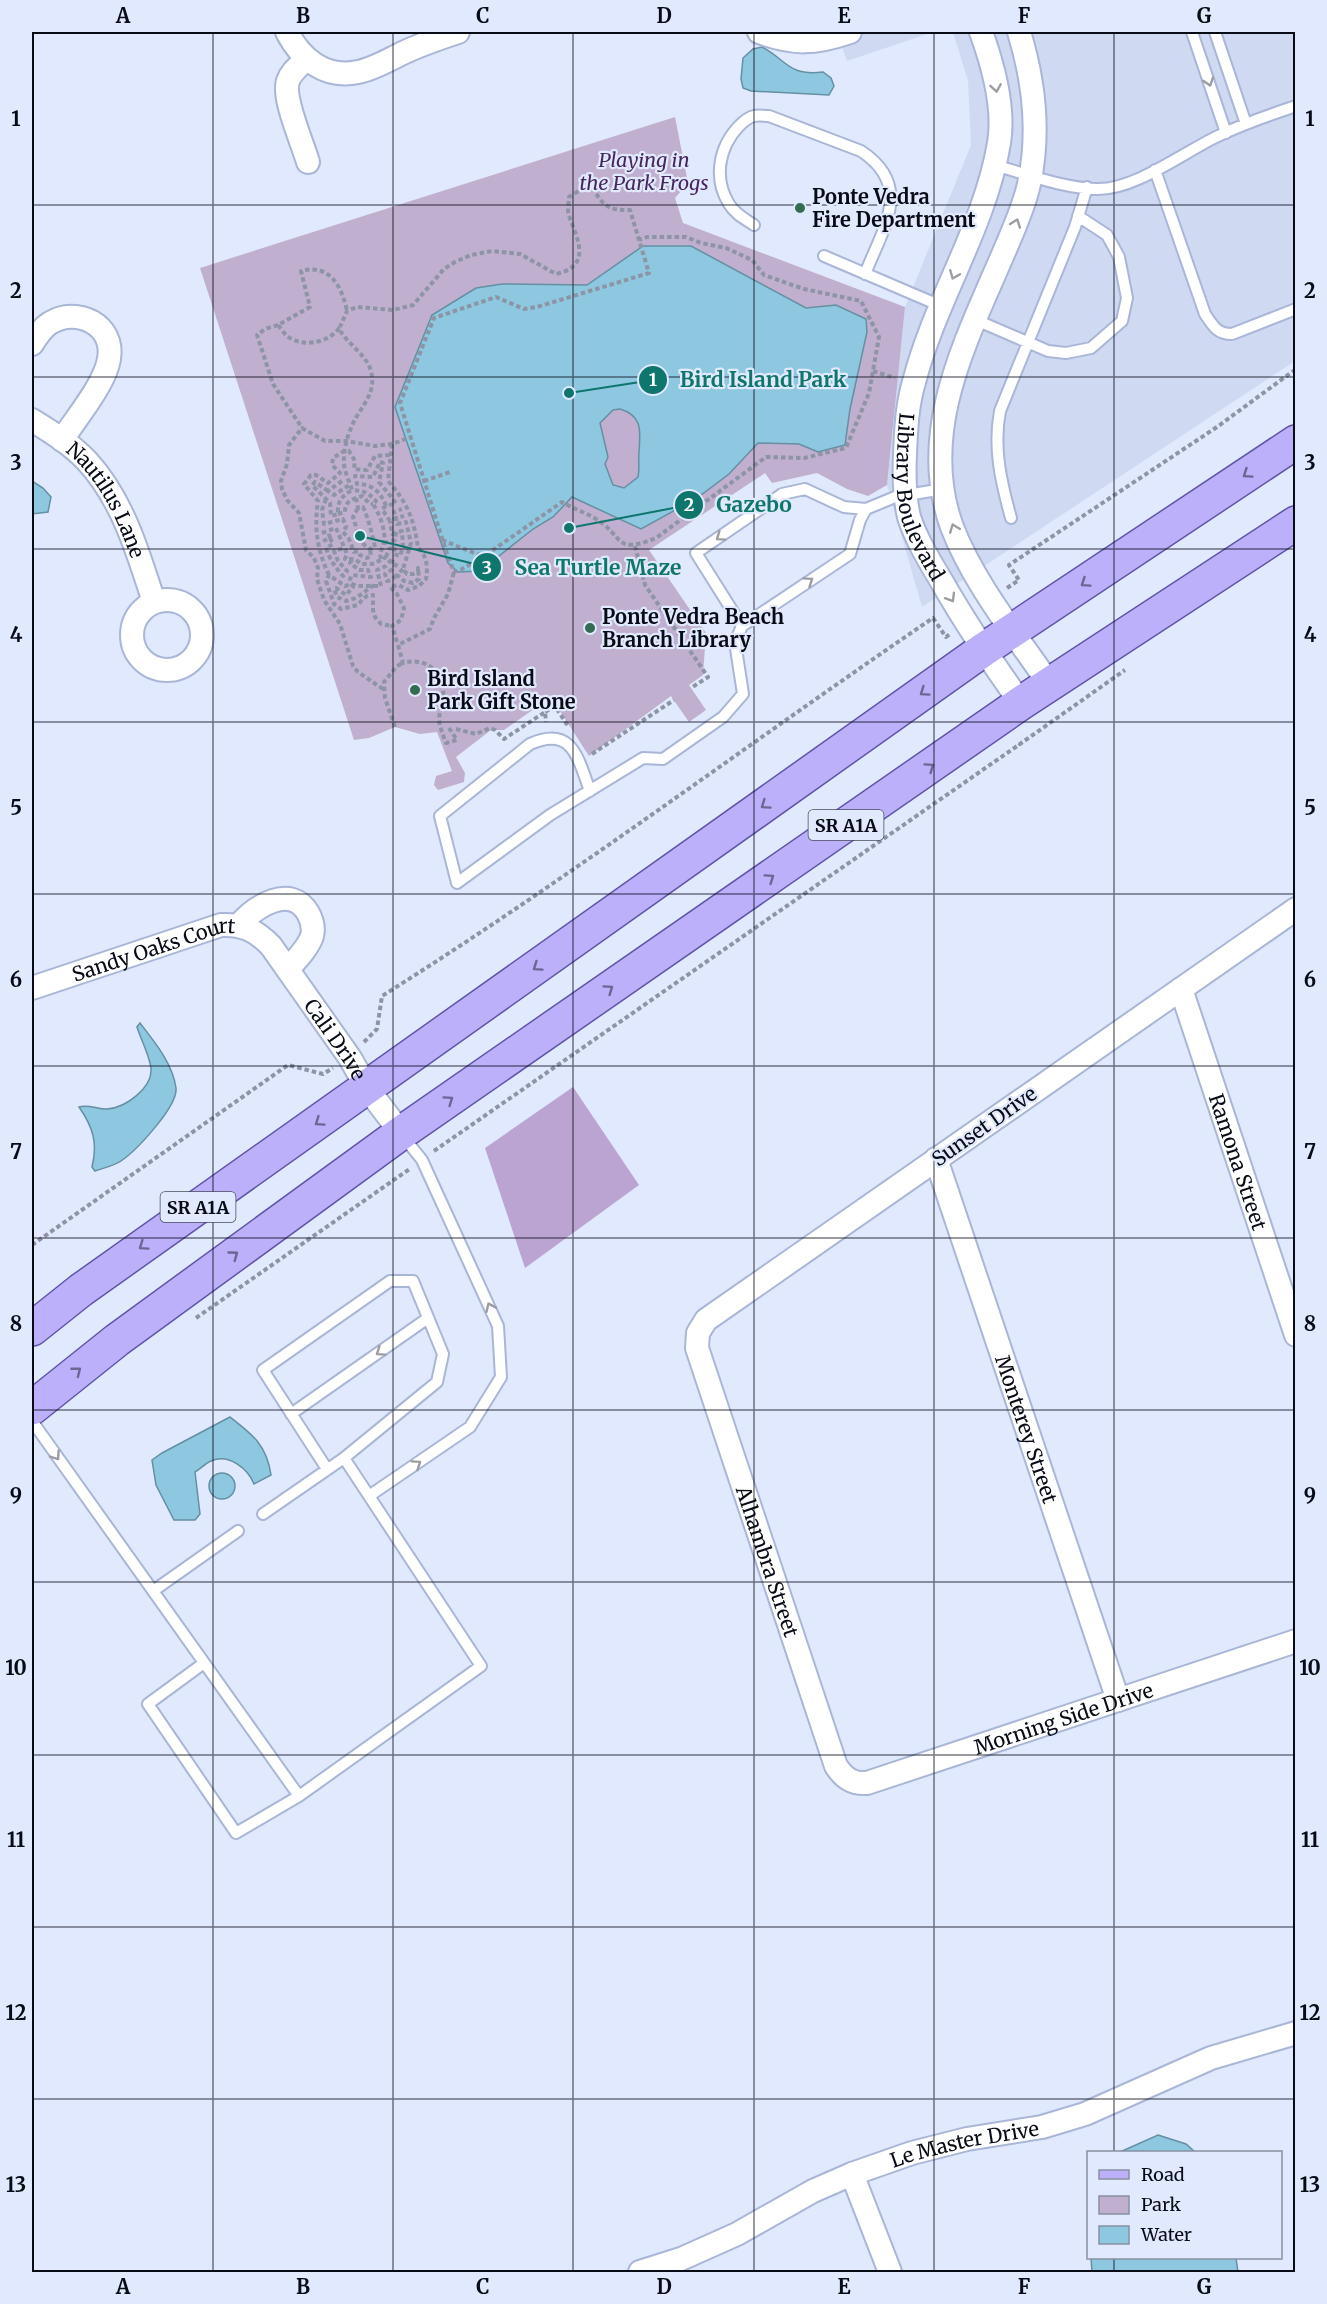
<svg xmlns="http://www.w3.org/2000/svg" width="1327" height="2304" font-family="Merriweather,serif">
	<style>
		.built { fill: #cfd9f1 }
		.green { fill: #c0afcf }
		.forest { fill: #bca4d2 }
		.water { fill: #8dc8e0; stroke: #658fa3; stroke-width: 1.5; fill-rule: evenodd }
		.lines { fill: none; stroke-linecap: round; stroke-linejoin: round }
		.lane-casing { stroke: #a9b6d7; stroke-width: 14 }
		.street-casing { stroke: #a9b6d7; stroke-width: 26 }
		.primary-casing { stroke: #6054a9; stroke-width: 36 }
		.path { stroke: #8d94a5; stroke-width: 4; stroke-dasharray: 4.5 3; stroke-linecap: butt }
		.lane { stroke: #fff; stroke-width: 10 }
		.street { stroke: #fff; stroke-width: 22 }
		.primary { stroke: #bcb0fb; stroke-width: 33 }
		.oneway { stroke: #9c9da2 }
		.oneway2 { stroke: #6b6694 }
		.grid { fill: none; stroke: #070b16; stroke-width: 1.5; stroke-opacity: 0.55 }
		.poi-dot { fill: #346c53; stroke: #e0e9fd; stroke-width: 2 }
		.labels { text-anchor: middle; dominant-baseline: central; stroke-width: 4.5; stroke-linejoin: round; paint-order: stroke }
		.shield { fill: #e0e9fd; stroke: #484e5b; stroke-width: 1.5 }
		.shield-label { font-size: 18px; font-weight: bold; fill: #070b16 }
		.park-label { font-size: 20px; font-style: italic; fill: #47265f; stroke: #e0e9fd }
		.poi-label { font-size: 20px; font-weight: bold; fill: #070b16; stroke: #e0e9fd; text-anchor: start }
		.street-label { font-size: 20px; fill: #070b16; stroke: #e0e9fd }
		.leader { fill: none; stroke: #0f766e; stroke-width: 2 }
		.callout-dot { fill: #0f766e; stroke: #e0e9fd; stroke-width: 2 }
		.mark-label { font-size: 18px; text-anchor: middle; font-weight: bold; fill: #fff }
		.callout-label { font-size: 21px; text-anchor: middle; font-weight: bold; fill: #0f766e; stroke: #e0e9fd; stroke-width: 4.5; stroke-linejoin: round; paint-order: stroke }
		.neatline { fill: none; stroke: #070b16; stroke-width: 2 }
		.grid-label { font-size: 20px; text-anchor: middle; font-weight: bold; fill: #070b16 }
	</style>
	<rect width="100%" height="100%" fill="#e0e9fd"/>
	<!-- built -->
	<path class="built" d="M836,32h97l-86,29z
		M953,32h342v329l-373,246 -35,-122 18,-178 66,-162 -3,-64z"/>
	<!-- green -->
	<path class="green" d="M675,117l13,66 -13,15 8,25 222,84 -18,178 -19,11 -21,-7 -30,-16 -45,10 -7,-10 -116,77 57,83 -3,42 -14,10 17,25 -17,12 -18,-26 -82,60 -38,-59 -47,33h-13l-35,27 9,16 -1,9 -26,8 -4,-5 2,-9 16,-5 -15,-39 -17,2 -25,-7 -26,11 -15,2 -154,-472z"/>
	<!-- forest -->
	<path class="forest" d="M573,1087l66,98 -114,83 -40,-120z"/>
	<!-- water -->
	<path class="water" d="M762,47c26,14 26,29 61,25l8,6 3,8 -5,9 -78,-4 -8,-3 -2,-9 2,-21 10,-9z
		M643,246h48l115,62 30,-3 30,14 1,13 -17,77 -5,36 -27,7 -19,-8 -41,-1 -29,31 -32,24 -56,31 -69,-32 -19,20 -20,12 -53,42 -22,1 -10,-9 -53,-156 37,-92 44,-27 26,-4 85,1zM620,409c24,7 20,24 19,43 -1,9 1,16 -1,25l-14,11 -11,-3 -8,-21 3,-7 -8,-34 13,-13z
		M32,481l11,7 8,9 -3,15 -16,2z
		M140,1023c14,18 33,41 36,65 2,18 -39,62 -55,73 -7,5 -18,7 -26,10l-3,-4c6,-24 1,-40 -13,-60 9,-3 18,2 28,2 18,-1 46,-21 44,-41 -2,-14 -10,-28 -14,-41z
		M230,1417c22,17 37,28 41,58l-17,9c-6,-15 -25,-31 -43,-23 -5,2 -11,8 -16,11l5,42 -5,6h-21l-18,-35 -4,-25 10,-7z
		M209 1486a13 13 0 1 1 26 0a13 13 0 1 1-26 0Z
		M1158,2135l28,9 9,8h-75z
		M1091,2258h145l2,14h-146z"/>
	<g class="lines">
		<defs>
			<path id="lane" d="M1192,32l34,101
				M1215,32l31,92
				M994,165c33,9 68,23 103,24 38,1 87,-37 121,-53 25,-12 51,-21 78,-30
				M1155,170l50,144c8,12 12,20 27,20l64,-25
				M754,225c-9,-6 -19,-11 -25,-21 -16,-26 -10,-57 10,-78 4,-4 10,-9 15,-10 5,-1 10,0 15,0l92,35c53,35 22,77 4,123
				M824,256l117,50
				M976,320l72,31 18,2 25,-5 31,-27 5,-23 -8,-41 -12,-22 -29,-19
				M866,509l-6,11 -10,34 -108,72 -46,-73 86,-59 23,-5 39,18 22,2 29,-12 48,-8
				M1011,518c-10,-36 -18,-70 -11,-107l75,-184 12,-40
				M590,791c-12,-32 -17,-66 -60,-47l-90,72 17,67 93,-68 93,-57 20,1 60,-42 20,-23 -8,-52 7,-16
				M291,1414l137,-96
				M32,1421l267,375
				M327,1469l-64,-99 127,-89h23l30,73 -6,28 -93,76
				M369,1496l101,-69 31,-50 -3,-51 -76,-166 -20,-25
				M153,1591l85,-60
				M204,1663l-56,41 88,129 63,-37 182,-130 -137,-208 -81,56"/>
			<g id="street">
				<path d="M287,32c14,27 38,47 71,40 16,-3 32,-13 47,-20 17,-8 35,-14 53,-20"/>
				<path d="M759,32c35,13 56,12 91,0"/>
				<path id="s1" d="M981,32c12,33 24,75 18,111 -14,84 -64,157 -85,239 -7,23 -8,48 -9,72 -1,21 -1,42 4,63 7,22 21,45 33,65 24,42 51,82 79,121"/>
				<path d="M1019,32c15,49 21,101 10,152 -5,23 -16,47 -25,68 -37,87 -87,179 -52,275 22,57 64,108 98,158"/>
				<path d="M306,59c-7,7 -15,13 -18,22 -6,17 15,63 20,81"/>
				<path d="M32,344c5,-8 10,-16 18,-21 27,-17 65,2 59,36 -4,25 -33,59 -47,81"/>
				<path id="s2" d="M32,420c19,12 39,24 55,41 36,39 51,92 67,141"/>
				<circle cx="167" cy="635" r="35"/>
				<path id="s3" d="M1296,909l-590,411 -8,13 -1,15 139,418c8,12 16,18 31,17l429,-142"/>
				<path d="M239,925c16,-18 51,-42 69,-12 4,7 6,15 4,23 -4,12 -16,24 -24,33"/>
				<path id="s4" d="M32,988l189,-63c21,-1 35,5 50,21l79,112 17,30 34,45"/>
				<path id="s5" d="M1181,989l115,346"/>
				<path id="s6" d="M936,1159l182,541"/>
				<path d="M852,2174l38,98"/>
				<path id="s7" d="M640,2272l41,-13 56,-25 76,-43 39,-17 60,-21 55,-14 75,-12 43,-13 126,-56 85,-25"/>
			</g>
			<path id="primary" d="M32,1329l49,-39 902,-640 313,-208
				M32,1408l85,-68 284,-207 620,-430 275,-180"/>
		</defs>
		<!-- lane casing -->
		<use href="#lane" class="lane-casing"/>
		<!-- street casing -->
		<use href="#street" class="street-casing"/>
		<!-- primary casing -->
		<use href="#primary" class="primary-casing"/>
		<!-- path -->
		<path class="path" d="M278,325l-13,4 -8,6 16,49 29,44
			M339,328c-10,15 -37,20 -52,8 -3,-3 -6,-7 -9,-11l32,-18 -9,-36c29,-8 41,16 46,40
			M873,371l22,7
			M392,444l-4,37c19,21 26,38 30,67 9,7 10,20 8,31l-7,7 -11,4 -9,-5 -9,2 7,7 7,14 -3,12 -9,6 6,19
			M380,462l3,1 -4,19 17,21 -10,3c-5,-14 -14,-22 -29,-22l-2,-8 18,1z
			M342,481l-14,10 6,4 17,-11
			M424,481l26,-9
			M328,491l-13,-9 -3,3 18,18 1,13 7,-2c-1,-13 4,-18 14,-24
			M356,498l2,10 5,-1c6,13 9,27 12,40l-5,2c-12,-6 -13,-21 -17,-32l5,-9
			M326,499l-4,11 2,14 19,-5 3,8 -3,5 6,7 5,13 4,-1 2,4 7,3 4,-2 -1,-7
			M386,506l-4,3 8,12 6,-3 -2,-6 8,-3
			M338,514l7,-2c0,-12 8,-13 17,-16l8,8h3
			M322,533l14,-5 11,26 -2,5h10l6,5h11l9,-4
			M330,538l3,6 -7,4c4,12 9,19 17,28l4,-5 -9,-10 -4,-10 11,-3
			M442,540l40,16
			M323,541l7,-3 -2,-7
			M384,543l11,-3 1,-8
			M635,546l10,39 63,92 -17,11
			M386,557l3,-8 6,-2 -1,7 6,2 3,-9 -1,-16 -10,3 -2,-13
			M352,560l-2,3 9,7h9l3,7 -19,-2 -2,4 2,5 5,2h24l-4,-16 9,-4 4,-5 -4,-4 -5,3c-2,-8 2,-12 3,-19 2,-11 -5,-28 -11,-37l3,-3c-8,-9 -12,-10 -24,-11 -3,-10 -9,-21 -8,-31 0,-10 3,-22 7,-31 8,-21 28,-34 19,-60 -5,-13 -21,-24 -29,-36l-1,-5 7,-16 10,-4 36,3 20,-5 31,-36 11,-7 16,-7 21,-4 28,3 36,20c36,-8 22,-34 13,-58 -2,-5 0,-13 0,-19l21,-13c12,19 15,27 40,26l19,63 -112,34 -13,2 -28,-12 -62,21 -34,85 46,148 8,21 8,-3 21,-12 79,-55c11,7 23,10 34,17 29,18 18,36 60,19l110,-81 38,1 42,-10 23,-55 10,-56 -18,-36 -57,-12 -40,-14 -12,-15 -26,-12 -25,-5 -15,-6h-39l-8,3
			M390,561l7,2 -3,5 -9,6 2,7 4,-1 6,-5
			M403,569l-6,6 7,6 9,2 6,-4 -1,-11v3l-5,3h-6l-4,-5 8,-26 -5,-21 -9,2 -1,-6 8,-2
			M329,575c-12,-25 -15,-47 -11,-74l-14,-17 7,-9h5l12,8 12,-10 -8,-8 1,-7 11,-7h5l6,10 -1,8 13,1 8,-14 15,-1
			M374,585l-18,13 -10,3 -9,-4 -3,-8 2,-1 10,7 7,-8 -1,-3 -7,2 -16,-11 -3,6 8,23 7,5 17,-4c4,-5 8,-11 15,-10v15l2,7 6,7 11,2
			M1007,588l12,-8 -10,-15 208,-138 79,-58
			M383,689l-25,-17 -5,-6 -13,-42 -16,-24 -7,-21 1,-11 -4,-10 -8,-8 -7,-37 -12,-13 -5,-11 -1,-8 6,-17 2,-19 13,-17 23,13h21l29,5 17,-2 19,-7
			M545,712l10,-6 13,20
			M395,727l-10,-29 -1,-16 13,-16 6,-3
			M449,728l8,12 -11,3c-3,-8 -6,-15 -7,-23 0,-7 3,-13 4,-19 3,-26 -14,-45 -40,-38l-5,-18 32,-16 4,-11 14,-24 6,-22
			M456,729l20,5 14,-6 5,2 9,9 41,-27 1,10
			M1019,743l1,1 105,-74
			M592,754l82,-54
			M364,1042l13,-13 5,-33c188,-118 367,-253 551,-378l13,19 4,-3
			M434,1151l586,-407
			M32,1245l256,-180 35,9 10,-6
			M196,1318l215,-150"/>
		<!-- lane -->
		<use href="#lane" class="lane"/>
		<!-- street -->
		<use href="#street" class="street"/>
		<!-- primary -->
		<use href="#primary" class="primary"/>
	</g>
	<!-- one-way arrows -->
	<defs><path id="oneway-chevron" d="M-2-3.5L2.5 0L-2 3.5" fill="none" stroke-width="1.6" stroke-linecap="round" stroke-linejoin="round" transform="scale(1.5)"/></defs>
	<g class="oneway">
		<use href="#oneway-chevron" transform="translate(1209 82) rotate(72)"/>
		<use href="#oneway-chevron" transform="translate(996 88) rotate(81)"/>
		<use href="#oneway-chevron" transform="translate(1016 223) rotate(-70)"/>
		<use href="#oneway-chevron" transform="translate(954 275) rotate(112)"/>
		<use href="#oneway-chevron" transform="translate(954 528) rotate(-111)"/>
		<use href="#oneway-chevron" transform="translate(720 537) rotate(145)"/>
		<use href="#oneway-chevron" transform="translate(809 581) rotate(-34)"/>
		<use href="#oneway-chevron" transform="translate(951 598) rotate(59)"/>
		<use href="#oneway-chevron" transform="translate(490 1307) rotate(-114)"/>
		<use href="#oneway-chevron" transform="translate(380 1352) rotate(145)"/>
		<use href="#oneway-chevron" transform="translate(56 1456) rotate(55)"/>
		<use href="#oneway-chevron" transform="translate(417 1464) rotate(-34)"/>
	</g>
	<g class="oneway2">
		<use href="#oneway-chevron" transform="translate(1247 474) rotate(146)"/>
		<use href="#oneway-chevron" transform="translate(1085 583) rotate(146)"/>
		<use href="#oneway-chevron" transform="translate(924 692) rotate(145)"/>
		<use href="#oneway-chevron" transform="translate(930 767) rotate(-35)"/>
		<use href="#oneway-chevron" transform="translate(765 805) rotate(145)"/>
		<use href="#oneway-chevron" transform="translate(770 878) rotate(-35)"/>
		<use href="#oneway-chevron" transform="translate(537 967) rotate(145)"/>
		<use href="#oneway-chevron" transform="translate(609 989) rotate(-35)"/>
		<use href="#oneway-chevron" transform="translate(449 1100) rotate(-35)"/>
		<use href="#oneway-chevron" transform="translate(319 1122) rotate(145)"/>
		<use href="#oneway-chevron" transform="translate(143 1246) rotate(145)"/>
		<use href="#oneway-chevron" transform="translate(234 1255) rotate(-36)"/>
		<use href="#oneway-chevron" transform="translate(77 1371) rotate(-38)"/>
	</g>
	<!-- grid -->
	<path class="grid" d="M213,32v2240M393,32v2240M573,32v2240M754,32v2240M934,32v2240M1114,32v2120M32,205h1264M32,377h1264M32,549h1264M32,722h1264M32,894h1264M32,1066h1264M32,1238h1264M32,1410h1264M32,1582h1264M32,1755h1264M32,1927h1264M32,2099h1264M1114,2258v14"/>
	<!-- markers -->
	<g class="poi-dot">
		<circle cx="800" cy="208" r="6"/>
		<circle cx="590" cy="628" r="6"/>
		<circle cx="415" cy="690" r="6"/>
	</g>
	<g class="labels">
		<!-- shield labels -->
		<g class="shield">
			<rect x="808.5" y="810" width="75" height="30" rx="4.5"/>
			<rect x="160.5" y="1192" width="75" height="30" rx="4.5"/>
		</g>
		<g class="shield-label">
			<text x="846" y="825">SR A1A</text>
			<text x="198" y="1207">SR A1A</text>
		</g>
		<!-- park labels -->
		<g class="park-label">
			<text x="644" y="159">Playing in<tspan x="644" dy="23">the Park Frogs</tspan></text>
		</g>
		<!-- poi labels -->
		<g class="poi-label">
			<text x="812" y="196">Ponte Vedra<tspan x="812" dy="23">Fire Department</tspan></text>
			<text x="602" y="616">Ponte Vedra Beach<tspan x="602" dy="23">Branch Library</tspan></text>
			<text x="427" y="678">Bird Island<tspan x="427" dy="23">Park Gift Stone</tspan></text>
		</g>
		<!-- street labels -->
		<g class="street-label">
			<text stroke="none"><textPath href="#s1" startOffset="486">Library Boulevard</textPath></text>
			<text stroke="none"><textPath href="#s2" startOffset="112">Nautilus Lane</textPath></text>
			<text stroke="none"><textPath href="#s4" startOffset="128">Sandy Oaks Court</textPath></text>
			<text stroke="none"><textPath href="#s4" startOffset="369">Cali Drive</textPath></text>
			<text transform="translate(984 1126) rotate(-35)">Sunset Drive</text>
			<text stroke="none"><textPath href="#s5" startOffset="182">Ramona Street</textPath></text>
			<text stroke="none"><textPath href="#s6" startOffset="285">Monterey Street</textPath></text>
			<text stroke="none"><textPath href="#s3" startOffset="974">Alhambra Street</textPath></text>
			<text stroke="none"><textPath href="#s3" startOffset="1434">Morning Side Drive</textPath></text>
			<text stroke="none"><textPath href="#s7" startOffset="351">Le Master Drive</textPath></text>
		</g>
	</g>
	<!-- callouts -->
	<path class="leader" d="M569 393L653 380M569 528L689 505M360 536L487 567"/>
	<g class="callout-dot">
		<circle cx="569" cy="393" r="6"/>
		<circle cx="569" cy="528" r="6"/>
		<circle cx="360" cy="536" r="6"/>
		<circle cx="653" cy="380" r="15"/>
		<circle cx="689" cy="505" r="15"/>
		<circle cx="487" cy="567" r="15"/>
	</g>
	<g class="mark-label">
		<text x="653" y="386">1</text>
		<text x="689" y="511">2</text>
		<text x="487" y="574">3</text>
	</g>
	<g class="callout-label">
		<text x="763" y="387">Bird Island Park</text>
		<text x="754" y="512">Gazebo</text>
		<text x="598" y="575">Sea Turtle Maze</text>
	</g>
	<!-- border -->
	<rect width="1327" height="2304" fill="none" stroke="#e0e9fd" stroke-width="66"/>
	<!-- legend -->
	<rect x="1087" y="2151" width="195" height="108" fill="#e0e9fd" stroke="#8990a1" stroke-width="1.5"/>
	<rect x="1099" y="2170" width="30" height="9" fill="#bcb0fb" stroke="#8990a1" stroke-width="1.5"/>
	<text x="1141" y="2181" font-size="18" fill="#070b16">Road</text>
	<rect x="1099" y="2196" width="30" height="18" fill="#c0afcf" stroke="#8990a1" stroke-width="1.5"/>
	<text x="1141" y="2211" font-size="18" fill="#070b16">Park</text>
	<rect x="1099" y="2226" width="30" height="18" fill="#8dc8e0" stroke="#8990a1" stroke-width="1.5"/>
	<text x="1141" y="2241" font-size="18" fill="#070b16">Water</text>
	<rect x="33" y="33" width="1261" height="2238" class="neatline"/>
	<g class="grid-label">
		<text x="123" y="23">A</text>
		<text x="303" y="23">B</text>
		<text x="483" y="23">C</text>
		<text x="664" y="23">D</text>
		<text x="844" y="23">E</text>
		<text x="1024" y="23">F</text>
		<text x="1204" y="23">G</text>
		<text x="16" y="126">1</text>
		<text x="1310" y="126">1</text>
		<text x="16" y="298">2</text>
		<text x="1310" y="298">2</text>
		<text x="16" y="470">3</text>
		<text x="1310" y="470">3</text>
		<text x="16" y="642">4</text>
		<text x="1310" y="642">4</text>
		<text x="16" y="815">5</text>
		<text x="1310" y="815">5</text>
		<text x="16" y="987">6</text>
		<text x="1310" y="987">6</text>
		<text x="16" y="1159">7</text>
		<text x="1310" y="1159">7</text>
		<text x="16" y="1331">8</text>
		<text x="1310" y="1331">8</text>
		<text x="16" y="1503">9</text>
		<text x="1310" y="1503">9</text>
		<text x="16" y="1675">10</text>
		<text x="1310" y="1675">10</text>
		<text x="16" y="1847">11</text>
		<text x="1310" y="1847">11</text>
		<text x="16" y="2020">12</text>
		<text x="1310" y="2020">12</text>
		<text x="16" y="2192">13</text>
		<text x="1310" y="2192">13</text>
		<text x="123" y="2294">A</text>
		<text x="303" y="2294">B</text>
		<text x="483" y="2294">C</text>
		<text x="664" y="2294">D</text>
		<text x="844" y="2294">E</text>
		<text x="1024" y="2294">F</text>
		<text x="1204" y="2294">G</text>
	</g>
</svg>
